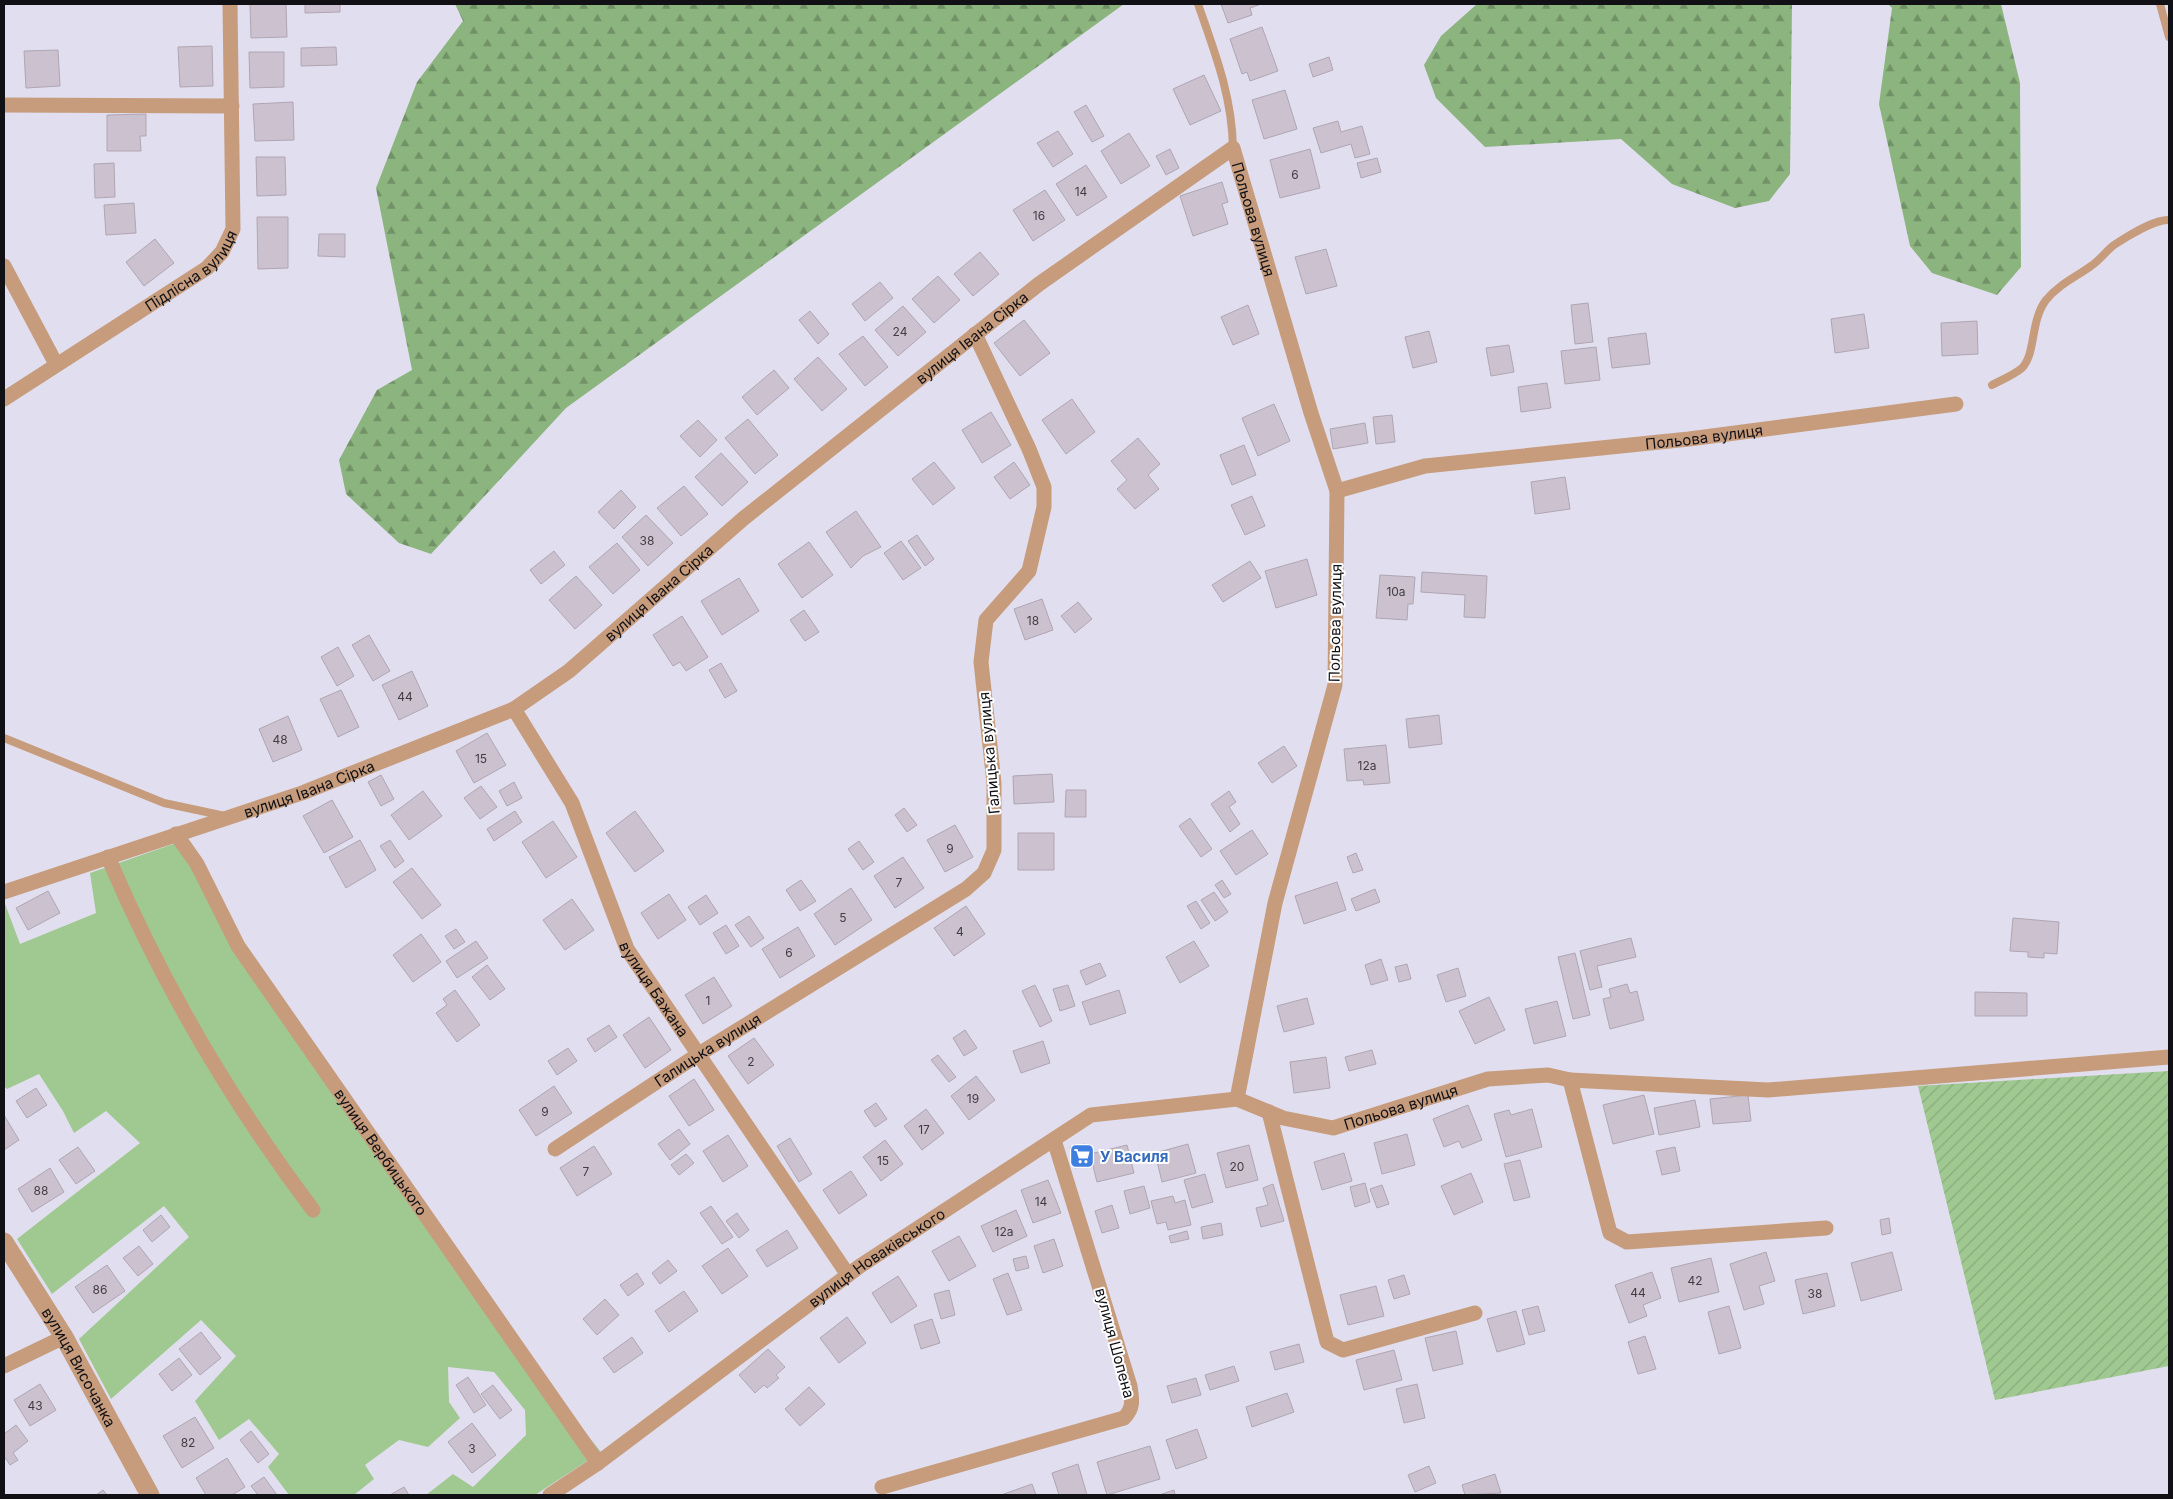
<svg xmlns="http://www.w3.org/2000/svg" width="2173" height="1499" font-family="Inter,sans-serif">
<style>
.grass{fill:#a0c891}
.forest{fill:url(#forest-firs)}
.garden{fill:url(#garden-furrows)}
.building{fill:#ccc2cf;stroke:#afa5b3}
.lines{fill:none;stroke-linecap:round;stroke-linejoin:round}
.service{stroke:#c69c7d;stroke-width:8}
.minor{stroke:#c69c7d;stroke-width:15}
.tertiary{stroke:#c69c7d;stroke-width:19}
.labels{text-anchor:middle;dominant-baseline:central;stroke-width:4;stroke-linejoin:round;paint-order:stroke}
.number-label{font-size:12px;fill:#403c44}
.street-label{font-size:15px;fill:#111015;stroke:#fff}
.shop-label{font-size:15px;font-weight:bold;fill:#366cbe;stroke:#fff;text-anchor:start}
</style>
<defs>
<pattern id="forest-firs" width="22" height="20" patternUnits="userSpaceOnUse" patternTransform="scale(1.25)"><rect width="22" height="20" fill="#8cb47e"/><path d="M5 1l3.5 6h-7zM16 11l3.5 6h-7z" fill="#719166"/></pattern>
<pattern id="garden-furrows" width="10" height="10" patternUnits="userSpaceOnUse" patternTransform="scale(1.25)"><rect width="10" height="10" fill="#a0c891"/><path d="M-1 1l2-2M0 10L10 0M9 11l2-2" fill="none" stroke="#89ab7c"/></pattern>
</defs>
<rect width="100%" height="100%" fill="#e1dfef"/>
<!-- grass -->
<path class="grass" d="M176 843 520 1352 601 1452 535 1495H426L453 1474 473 1487 526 1435 525 1410 494 1372 448 1367 449 1402 460 1418 428 1447 399 1440 365 1465 374 1479 354 1495H289L268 1467 279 1454 249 1419 219 1440 195 1401 236 1356 201 1320 111 1399 79 1339 189 1237 164 1206 52 1294 17 1239 140 1143 106 1111 74 1133 63 1111 39 1074 7 1089 4 1086V901L20 944 96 913 90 873Z"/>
<!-- forest -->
<path class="forest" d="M455 4H1124L566 408 431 554 399 543 346 494 339 460 377 390 412 370 376 188 417 82 463 21Z
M1477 4H1792L1790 174 1769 201 1735 208 1672 184 1621 139 1485 147 1436 98 1424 65 1441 36Z
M1888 4H2001L2020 83 2021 267 1997 295 1932 273 1910 246 1879 104 1892 8Z"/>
<!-- garden -->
<path class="garden" d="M2169 1071V1366L1995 1400 1918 1086Z"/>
<!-- building -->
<path class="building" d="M250 4H286L287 37 251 38Z
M305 4H340V12L305 13Z
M1221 4H1261L1250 8 1252 15 1228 23Z
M1262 27 1278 71 1250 81 1247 72 1242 74 1230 39Z
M212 46 213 86 180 87 178 47Z
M336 47 337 65 301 66V48Z
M58 50 60 86 26 88 24 51Z
M249 52H284V87L250 88Z
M1329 57 1333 70 1313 77 1309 64Z
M1204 75 1221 111 1190 125 1173 89Z
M1285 90 1297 129 1264 139 1252 100Z
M293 102 294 140 255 141 253 104Z
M1086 105 1104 136 1092 142 1074 112Z
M146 114V136H140L141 151H107V115Z
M1338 121 1341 132 1362 126 1370 154 1355 158 1351 144 1321 153 1313 128Z
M1058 131 1073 154 1053 167 1037 143Z
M1129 133 1150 166 1121 184 1101 151Z
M1170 149 1179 168 1166 175 1156 156Z
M1310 149 1320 188 1280 198 1270 160Z
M256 157H285L286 195 257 196Z
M1377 158 1381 172 1361 178 1357 163Z
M114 163 115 197 95 198 94 164Z
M1086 165 1107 197 1077 216 1056 184Z
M1222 182 1228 202 1222 204 1228 224 1193 236 1180 196Z
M1045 190 1065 220 1033 241 1013 210Z
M134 203 136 233 106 235 104 205Z
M257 217H288V268L258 269Z
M319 234H345V257L318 256Z
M155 239 174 263 144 286 126 262Z
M1326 249 1337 286 1306 294 1295 257Z
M980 252 999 274 973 296 954 274Z
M938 276 960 300 934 323 912 299Z
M880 282 893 298 865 321 852 304Z
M1588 303 1593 342 1575 344 1571 305Z
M1248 305 1259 334 1233 345 1221 317Z
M903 306 926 332 898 356 875 330Z
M810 311 829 334 818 344 799 320Z
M1864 314 1869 348 1835 353 1831 319Z
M1024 320 1050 353 1020 376 994 343Z
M1977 321 1978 354 1942 356 1941 323Z
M1429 331 1437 362 1413 368 1405 337Z
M1646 333 1650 364 1612 368 1608 338Z
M863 336 888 367 865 386 839 354Z
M1509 345 1514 372 1491 376 1486 348Z
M1596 347 1600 380 1565 384 1561 351Z
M818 357 847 389 822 411 794 379Z
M774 370 789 388 757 415 742 397Z
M1547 383 1551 408 1521 412 1518 387Z
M1072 399 1095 432 1066 454 1042 420Z
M1274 404 1290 441 1258 456 1242 418Z
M991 412 1011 445 982 463 962 430Z
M1392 415 1395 442 1376 444 1373 417Z
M748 419 778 455 755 474 725 438Z
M698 420 717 440 700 457 680 436Z
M1365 423 1368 443 1333 449 1330 429Z
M1138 438 1160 464 1148 475 1159 489 1135 509 1117 489 1127 480 1111 461Z
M1244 445 1256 475 1232 485 1220 455Z
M721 453 748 482 722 506 695 477Z
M934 462 955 488 933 505 912 479Z
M1014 462 1030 485 1010 499 994 477Z
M1565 477 1570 509 1535 514 1531 482Z
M684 486 708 514 681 536 657 508Z
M621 490 636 507 614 529 598 512Z
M1252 496 1265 526 1245 535 1231 505Z
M856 511 881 547 863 556 851 568 826 532Z
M646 515 673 543 648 566 622 537Z
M917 535 934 559 925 566 908 541Z
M901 541 921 568 903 580 884 553Z
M809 542 833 575 802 598 778 564Z
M617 543 640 570 613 594 589 567Z
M554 551 565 565 541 584 530 570Z
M1307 559 1317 595 1276 608 1265 571Z
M1250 561 1261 578 1223 602 1212 585Z
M1422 572 1487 576 1485 618 1464 617 1465 595 1421 592Z
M1380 575 1415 577 1413 604H1408L1407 620 1376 618Z
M576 576 602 605 575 629 549 600Z
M739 578 759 611 722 635 701 601Z
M1042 599 1053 630 1025 640 1014 609Z
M1078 602 1092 619 1075 633 1061 616Z
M804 610 819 632 805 641 790 620Z
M682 616 708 657 686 671 680 662 673 666 653 635Z
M369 635 390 671 373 681 352 645Z
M338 647 354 676 337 686 321 657Z
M721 663 737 691 725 698 709 670Z
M412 671 428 706 399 720 382 685Z
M341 690 359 727 338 737 320 699Z
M1439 715 1442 744 1409 748 1406 719Z
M288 716 302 750 273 762 259 729Z
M487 733 506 765 474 783 456 751Z
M1386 745 1390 783 1364 785 1363 780 1347 781 1344 749Z
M1284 746 1297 766 1272 783 1258 763Z
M1052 774 1054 802 1014 804 1013 776Z
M381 775 394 799 381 806 368 782Z
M514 782 522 798 507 806 499 791Z
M481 786 497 807 480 819 464 798Z
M1066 790H1086V817H1065Z
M423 791 442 816 409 840 391 815Z
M1229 791 1236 802 1229 807 1240 824 1230 832 1211 804Z
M332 800 353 837 324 853 303 816Z
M904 808 917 825 907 832 895 815Z
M515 811 522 822 494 841 487 829Z
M635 811 664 851 635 872 606 833Z
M1190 818 1212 849 1201 857 1179 826Z
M553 821 577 857 546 878 522 842Z
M955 825 973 857 945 872 927 840Z
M1252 830 1268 854 1236 875 1220 851Z
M1018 833H1054V870H1018Z
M360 840 376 870 346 888 329 857Z
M390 840 404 861 395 868 380 846Z
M859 841 874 862 863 870 848 849Z
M1356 853 1363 870 1353 873 1347 857Z
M903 857 924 888 895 908 874 876Z
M412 868 441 905 422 919 393 882Z
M801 880 816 901 800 911 786 890Z
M1222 880 1231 894 1224 898 1215 885Z
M1337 882 1346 910 1304 924 1295 896Z
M851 888 872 920 835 945 814 914Z
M1375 889 1380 902 1356 911 1351 899Z
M48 891 60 913 28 930 16 908Z
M1214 892 1228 912 1215 921 1201 900Z
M669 894 686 920 658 939 641 913Z
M706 895 718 913 700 925 688 907Z
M572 899 594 930 565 950 543 920Z
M1196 901 1210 923 1201 929 1187 906Z
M966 906 985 934 954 956 934 928Z
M749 916 764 938 751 947 735 925Z
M2013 918 2059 922 2057 954 2044 953V958L2028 957V952L2010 951Z
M726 925 739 946 726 954 713 933Z
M798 927 815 956 780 978 762 949Z
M456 929 465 942 454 949 445 936Z
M421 934 441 962 413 982 393 955Z
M1631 938 1636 957 1597 966 1602 987 1590 990 1580 951Z
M476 941 488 958 457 978 446 961Z
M1194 941 1209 966 1180 983 1166 957Z
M1575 953 1590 1015 1573 1019 1558 957Z
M1381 959 1388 980 1371 985 1365 965Z
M1100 963 1106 976 1086 985 1080 971Z
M1407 964 1411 979 1399 982 1395 967Z
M487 965 505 989 490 1000 472 977Z
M1458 968 1466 996 1446 1002 1437 975Z
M714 977 732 1006 703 1024 685 995Z
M1627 984 1630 993 1637 991 1644 1020 1610 1029 1603 999 1611 997 1609 989Z
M1035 985 1052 1021 1040 1027 1022 991Z
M1068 985 1075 1006 1060 1011 1053 989Z
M455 990 480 1025 457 1042 436 1013 447 1005 443 999Z
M1119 990 1126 1013 1090 1025 1082 1002Z
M1975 992 2027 993V1016H1975Z
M1489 997 1505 1030 1475 1044 1459 1011Z
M1307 998 1314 1024 1284 1032 1277 1006Z
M1557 1001 1566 1036 1534 1044 1525 1009Z
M649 1017 671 1050 645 1068 623 1035Z
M609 1025 617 1037 595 1052 587 1039Z
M965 1030 977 1048 964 1056 953 1038Z
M754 1038 774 1065 748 1084 728 1056Z
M1043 1041 1050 1063 1021 1073 1013 1051Z
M568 1048 577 1061 557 1075 548 1061Z
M1372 1050 1376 1064 1349 1071 1345 1057Z
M938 1055 956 1077 949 1082 931 1060Z
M1326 1057 1330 1088 1294 1093 1290 1062Z
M976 1076 995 1100 969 1120 951 1096Z
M694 1079 714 1110 689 1126 669 1096Z
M554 1086 572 1113 536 1136 519 1110Z
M36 1088 47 1105 27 1118 16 1101Z
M1644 1095 1654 1134 1613 1144 1603 1105Z
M1748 1095 1751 1121 1713 1124 1710 1099Z
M1695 1100 1700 1127 1659 1135 1654 1108Z
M876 1103 887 1119 875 1127 864 1111Z
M1468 1105 1482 1140 1462 1148 1459 1141 1444 1147 1433 1119Z
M926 1109 944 1133 922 1150 904 1126Z
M1532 1109 1542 1147 1506 1157 1494 1114 1509 1110 1511 1115Z
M4 1115 19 1140 4 1150Z
M679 1129 690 1144 670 1160 658 1144Z
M1407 1134 1415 1165 1382 1174 1374 1143Z
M728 1135 748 1166 723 1182 703 1151Z
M790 1138 812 1174 799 1182 777 1146Z
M885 1140 903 1164 881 1181 863 1157Z
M1085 1144 1089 1165 1075 1168 1070 1147Z
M1188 1144 1196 1173 1162 1182 1155 1153Z
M1127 1145 1134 1173 1097 1182 1090 1154Z
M1249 1145 1258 1180 1226 1188 1217 1153Z
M594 1146 612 1174 577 1196 560 1168Z
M78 1147 95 1171 76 1184 59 1160Z
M1675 1147 1680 1171 1662 1175 1656 1151Z
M1344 1153 1352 1181 1322 1190 1314 1162Z
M686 1154 694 1163 679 1175 671 1165Z
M1520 1160 1530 1197 1514 1201 1504 1164Z
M50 1168 64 1192 32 1212 18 1189Z
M851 1171 867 1195 839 1214 823 1190Z
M1471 1173 1483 1202 1454 1215 1441 1186Z
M1205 1174 1213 1202 1192 1208 1184 1180Z
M1048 1180 1061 1213 1033 1223 1021 1190Z
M1365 1183 1370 1202 1355 1207 1350 1187Z
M1273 1184 1284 1221 1261 1227 1256 1208 1268 1205 1263 1188Z
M1382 1185 1389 1204 1377 1208 1370 1189Z
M1144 1186 1150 1208 1130 1214 1124 1191Z
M1173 1196 1175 1203 1185 1200 1191 1225 1168 1230 1166 1222 1157 1224 1151 1201Z
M1112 1205 1119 1228 1102 1233 1095 1211Z
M711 1206 733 1237 722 1244 700 1213Z
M1016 1210 1027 1236 993 1252 981 1226Z
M737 1213 749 1230 739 1238 726 1221Z
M161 1215 170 1227 152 1242 143 1230Z
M1889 1218 1891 1233 1882 1235 1880 1220Z
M1221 1223 1223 1235 1203 1239 1201 1227Z
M787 1230 798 1248 767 1267 756 1250Z
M1187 1231 1189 1239 1171 1243 1169 1236Z
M959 1236 976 1266 949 1281 932 1251Z
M1054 1239 1063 1266 1043 1273 1034 1246Z
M139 1246 153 1264 138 1276 123 1258Z
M728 1248 748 1276 722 1294 702 1266Z
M1766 1252 1775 1281 1759 1286 1764 1304 1744 1310 1730 1264Z
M1892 1252 1902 1290 1861 1301 1851 1263Z
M1026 1256 1029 1268 1016 1271 1013 1259Z
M1711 1258 1719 1292 1679 1302 1671 1268Z
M668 1260 677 1271 660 1284 652 1273Z
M107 1265 125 1291 93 1313 75 1287Z
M1652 1272 1661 1298 1643 1305 1647 1316 1629 1323 1615 1285Z
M637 1273 644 1284 628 1296 620 1285Z
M1008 1273 1022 1310 1007 1315 993 1279Z
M1827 1273 1835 1306 1803 1314 1795 1280Z
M1404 1275 1410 1294 1394 1299 1388 1280Z
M898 1276 917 1306 891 1323 872 1293Z
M1376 1286 1384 1316 1348 1325 1340 1295Z
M949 1290 955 1315 941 1319 934 1294Z
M684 1291 698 1311 669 1332 655 1311Z
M605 1299 619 1315 597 1335 583 1319Z
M1538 1306 1545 1331 1529 1335 1522 1310Z
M1729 1306 1741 1348 1719 1354 1708 1312Z
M1516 1311 1525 1344 1497 1352 1487 1319Z
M847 1317 866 1343 839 1363 820 1338Z
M932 1319 940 1343 921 1349 914 1325Z
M1456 1331 1463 1364 1433 1371 1425 1338Z
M201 1332 221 1358 200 1375 179 1349Z
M1645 1336 1656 1369 1638 1374 1628 1342Z
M632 1337 643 1353 614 1373 603 1358Z
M1299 1344 1304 1362 1275 1370 1270 1352Z
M768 1349 785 1367 776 1375 779 1378 767 1388 764 1385 755 1393 739 1375Z
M1394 1350 1402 1380 1364 1390 1356 1360Z
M179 1358 192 1375 172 1391 159 1374Z
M1234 1366 1239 1381 1210 1390 1205 1375Z
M468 1377 486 1405 474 1413 456 1385Z
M1196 1378 1201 1395 1172 1403 1167 1386Z
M40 1384 56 1410 30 1426 14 1400Z
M1417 1384 1425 1418 1404 1423 1396 1389Z
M493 1385 512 1410 500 1419 481 1394Z
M809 1387 825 1404 800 1426 785 1409Z
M1287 1393 1294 1412 1252 1427 1246 1407Z
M195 1417 214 1448 182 1468 163 1436Z
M472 1423 496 1455 472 1473 448 1442Z
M16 1425 28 1441 13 1453 18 1460 10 1465 4 1456V1434Z
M1197 1429 1207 1458 1176 1469 1166 1440Z
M251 1431 269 1454 258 1463 240 1440Z
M1150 1446 1160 1479 1107 1495 1097 1462Z
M227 1458 245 1487 232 1495H206L196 1478Z
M1078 1464 1087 1495H1059L1052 1473Z
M1429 1466 1436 1483 1415 1492 1408 1475Z
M1495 1474 1501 1493 1465 1495 1462 1485Z
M264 1477 277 1495H258L251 1486Z
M1032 1484 1036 1495H1001Z
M404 1487 409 1495H390Z
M103 1490 107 1495H96Z
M1174 1490 1175 1495H1159Z"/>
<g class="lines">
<!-- service -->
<path class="service" d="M1198 4C1215 53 1232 96 1233 148
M2160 4 2169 37
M1992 385C2001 380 2014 375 2022 368 2036 354 2030 321 2046 300 2058 285 2076 277 2091 266 2100 260 2106 251 2114 245 2126 237 2155 219 2169 220
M4 738 164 803 225 816"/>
<!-- minor -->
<g class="minor">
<path d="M4 105 232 106"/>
<path d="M4 266 56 364"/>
<path id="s1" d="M4 399 207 268 222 252 233 229 230 4"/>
<path id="s2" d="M1337 491 1425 466 1689 439 1956 404"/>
<path id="s3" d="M514 709 572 803 627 949 848 1275"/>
<path id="s4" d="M176 834 197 864 238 946 598 1463"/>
<path d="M108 857C162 984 230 1100 313 1210"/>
<path id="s5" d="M4 892 302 793 514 709 569 671 744 518 1039 284 1233 148 1311 413 1337 491 1335 685 1275 903 1237 1099"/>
<path d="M1570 1080 1768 1090 2169 1057"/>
<path d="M1269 1112 1327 1342 1343 1350 1475 1313"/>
<path id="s6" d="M555 1149 699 1054 966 889 984 873 994 850V783L981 662 986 620 1029 571 1044 507V487L1029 449 975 334"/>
<path d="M4 1366 64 1337"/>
<path d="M882 1487 1124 1418C1134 1408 1132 1399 1130 1386L1054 1140"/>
<path id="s7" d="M550 1495 598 1463 860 1266 1091 1115 1237 1099 1283 1118 1333 1128 1488 1079 1548 1075 1570 1080 1610 1233 1627 1242 1826 1228"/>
</g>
<!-- tertiary -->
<path class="tertiary" id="s8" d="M4 1242 64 1337 150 1495"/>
</g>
<!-- icons -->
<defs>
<symbol id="supermarket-square" viewBox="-11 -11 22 22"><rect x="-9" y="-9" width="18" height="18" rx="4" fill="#3f7fe0" stroke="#fff"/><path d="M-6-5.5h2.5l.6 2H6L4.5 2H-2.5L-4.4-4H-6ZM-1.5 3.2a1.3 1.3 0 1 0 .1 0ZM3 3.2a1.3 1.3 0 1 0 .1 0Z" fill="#fff"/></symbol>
</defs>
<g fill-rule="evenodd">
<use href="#supermarket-square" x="1068" y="1142" width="28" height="28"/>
</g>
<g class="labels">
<!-- number labels -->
<g class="number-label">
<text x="1295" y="174">6</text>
<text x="1081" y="191">14</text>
<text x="1039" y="215">16</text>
<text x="900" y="331">24</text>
<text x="647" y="540">38</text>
<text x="1396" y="591">10а</text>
<text x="1033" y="620">18</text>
<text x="405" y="696">44</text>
<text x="280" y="739">48</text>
<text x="481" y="758">15</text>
<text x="1367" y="765">12а</text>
<text x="950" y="848">9</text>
<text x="899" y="882">7</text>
<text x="843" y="917">5</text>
<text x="960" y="931">4</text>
<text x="789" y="952">6</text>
<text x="708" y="1000">1</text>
<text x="751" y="1061">2</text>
<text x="973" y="1098">19</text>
<text x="545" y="1111">9</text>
<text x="924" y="1129">17</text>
<text x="883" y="1160">15</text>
<text x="1237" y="1166">20</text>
<text x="586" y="1171">7</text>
<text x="41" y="1190">88</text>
<text x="1041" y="1201">14</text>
<text x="1004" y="1231">12а</text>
<text x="1695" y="1280">42</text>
<text x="100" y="1289">86</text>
<text x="1638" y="1292">44</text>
<text x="1815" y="1293">38</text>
<text x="35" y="1405">43</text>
<text x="188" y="1442">82</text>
<text x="472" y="1448">3</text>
</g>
<!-- street labels -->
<g class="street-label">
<text stroke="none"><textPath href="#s5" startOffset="1529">Польова вулиця</textPath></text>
<text stroke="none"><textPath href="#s1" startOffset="228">Підлісна вулиця</textPath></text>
<text stroke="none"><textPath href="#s5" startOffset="1132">вулиця Івана Сірка</textPath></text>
<text stroke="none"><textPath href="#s2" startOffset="372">Польова вулиця</textPath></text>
<text stroke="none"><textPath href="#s5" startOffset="728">вулиця Івана Сірка</textPath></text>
<text transform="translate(1335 623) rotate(-89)">Польова вулиця</text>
<text transform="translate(989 753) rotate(-95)">Галицька вулиця</text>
<text stroke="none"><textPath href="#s5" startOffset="322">вулиця Івана Сірка</textPath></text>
<text stroke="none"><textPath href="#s3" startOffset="315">вулиця Бажана</textPath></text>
<text stroke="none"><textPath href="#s6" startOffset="182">Галицька вулиця</textPath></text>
<text stroke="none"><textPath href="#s7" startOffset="980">Польова вулиця</textPath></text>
<text stroke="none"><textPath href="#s4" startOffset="379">вулиця Вербицького</textPath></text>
<text stroke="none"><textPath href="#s7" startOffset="404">вулиця Новаківського</textPath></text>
<text transform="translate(1115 1343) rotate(75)">вулиця Шопена</text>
<text stroke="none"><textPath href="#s8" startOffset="146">вулиця Височанка</textPath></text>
</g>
<!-- shop labels -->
<g class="shop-label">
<text x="1100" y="1156">У Василя</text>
</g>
</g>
<!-- border -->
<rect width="2173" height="1499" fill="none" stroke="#111015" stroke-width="10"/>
</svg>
